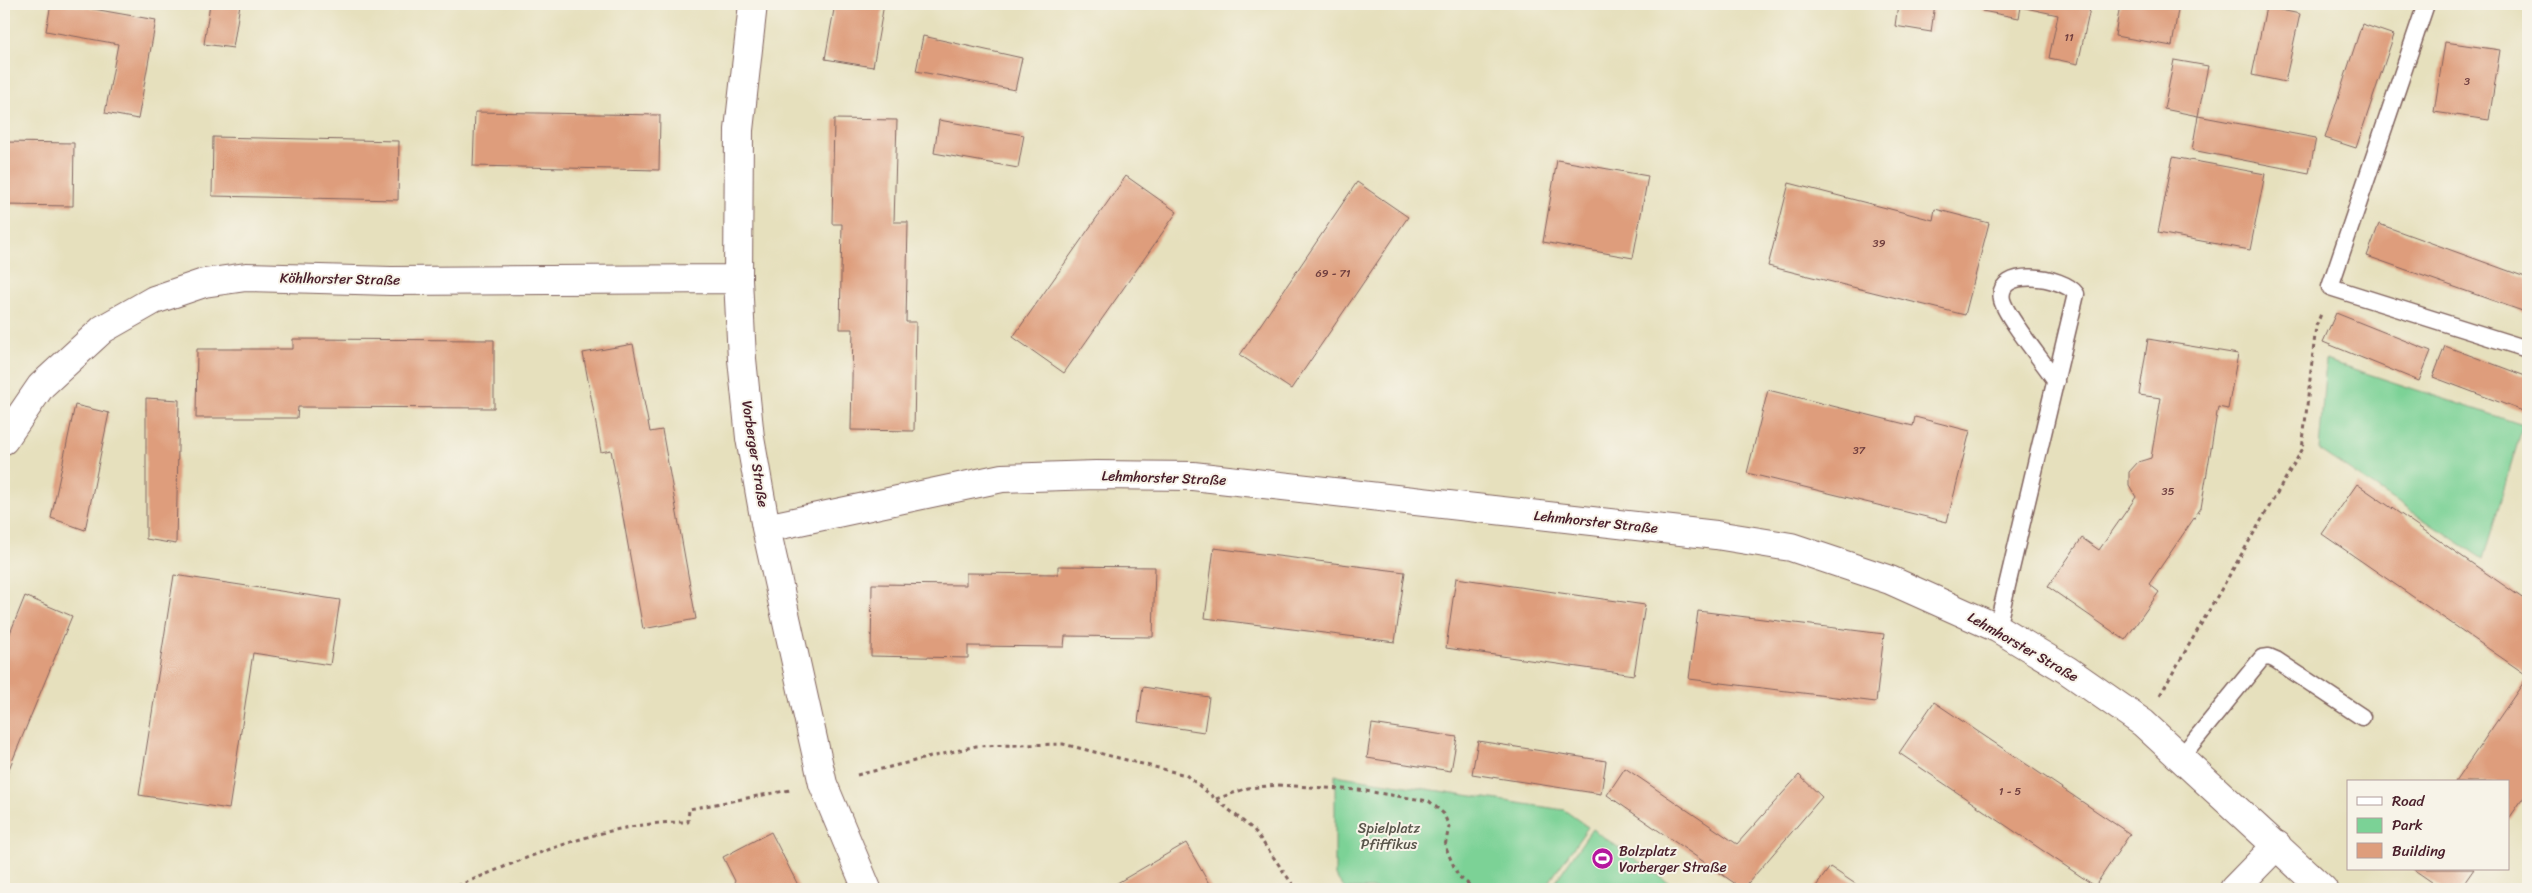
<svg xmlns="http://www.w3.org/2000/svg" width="2532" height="893" font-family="Sriracha,sans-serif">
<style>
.green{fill:#7bd296;stroke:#627860}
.building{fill:#de9d7c}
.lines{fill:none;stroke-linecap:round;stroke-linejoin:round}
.lane-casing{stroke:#81635e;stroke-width:19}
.street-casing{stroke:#81635e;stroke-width:30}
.path{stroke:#81635e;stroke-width:3;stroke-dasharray:4 4;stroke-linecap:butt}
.lane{stroke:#fff;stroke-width:16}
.street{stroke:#fff;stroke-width:28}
.labels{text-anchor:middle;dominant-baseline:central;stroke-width:4;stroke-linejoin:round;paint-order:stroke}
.number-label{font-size:11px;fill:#6f3e3f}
.street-label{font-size:14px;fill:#4a1f2b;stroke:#f7f3e8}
.park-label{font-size:14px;fill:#59554b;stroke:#f7f3e8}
.poi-label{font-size:14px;fill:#4a1f2b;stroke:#f7f3e8;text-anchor:start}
</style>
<rect width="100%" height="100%" fill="#f7f3e8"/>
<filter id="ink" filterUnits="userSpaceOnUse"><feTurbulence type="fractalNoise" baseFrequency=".02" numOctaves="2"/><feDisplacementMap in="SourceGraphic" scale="10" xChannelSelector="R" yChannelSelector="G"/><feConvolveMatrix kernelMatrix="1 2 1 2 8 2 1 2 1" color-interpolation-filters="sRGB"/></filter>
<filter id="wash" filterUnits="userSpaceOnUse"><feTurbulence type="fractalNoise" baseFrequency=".0096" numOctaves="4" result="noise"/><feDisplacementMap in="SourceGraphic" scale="20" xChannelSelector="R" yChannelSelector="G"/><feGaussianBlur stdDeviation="1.12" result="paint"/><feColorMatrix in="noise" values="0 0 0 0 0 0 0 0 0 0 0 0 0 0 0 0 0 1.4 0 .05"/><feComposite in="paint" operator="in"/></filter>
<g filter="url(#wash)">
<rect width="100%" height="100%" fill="#e6e0bd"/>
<!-- green -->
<path class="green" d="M2326 360 2523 425 2483 559 2319 450Z
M1335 775 1564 810 1588 827 1544 889H1345L1335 876Z
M1592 829 1678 889H1550Z"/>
<g id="blocks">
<!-- building -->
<path class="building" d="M51 4H65L156 20 138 119 105 113 118 44 46 31Z
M210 4H240L233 48 204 44Z
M835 4H884L873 67 825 59Z
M1898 4H1935L1931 32 1895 26Z
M1984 4H2091L2078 64 2049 58 2058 15 2021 7 2019 18 1982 11Z
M2120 4H2179L2172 46 2115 36Z
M2266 7 2300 14 2285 82 2252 75Z
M2362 24 2394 35 2356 148 2325 138Z
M923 36 1022 58 1015 90 916 71Z
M2445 42 2500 50 2489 120 2434 112Z
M2174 60 2208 66 2198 116 2164 109Z
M2527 80H2528V97L2524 96Z
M475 112 660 115 659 170 473 166Z
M2198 116 2316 138 2309 173 2192 150Z
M834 119 897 120 894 222H908L906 322H916L914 431 851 430 853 329H840L842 224H832Z
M939 120 1024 135 1018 168 934 153Z
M213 137 399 141 398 200 212 196Z
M4 142 74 143 73 206 4 205Z
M2173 157 2265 174 2250 250 2158 233Z
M1557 160 1648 176 1633 258 1543 242Z
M1126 176 1177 212 1064 373 1013 337Z
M1357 182 1408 217 1291 389 1240 355Z
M1789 183 1933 220 1935 209 1989 223 1965 315 1768 266Z
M2379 224 2528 278V313L2367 256Z
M2336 313 2431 351 2419 381 2323 342Z
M293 339 494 340V408L298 407 297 418H196L197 349H293Z
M2148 339 2238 354 2228 409 2218 407 2201 508 2149 584 2159 592 2125 640 2048 587 2082 538 2099 550 2136 497 2129 485V472L2138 462 2151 458 2161 398 2139 395Z
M633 344 650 432 662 430 696 619 643 629 611 450 601 452 583 353Z
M2445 346 2528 377V413L2433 377Z
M1768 390 1913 426 1915 417 1970 431 1947 522 1747 473Z
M146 398 179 400 176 544 146 539Z
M75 405 109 413 85 530 51 518Z
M2357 484 2528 602V791L2508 820V782H2455L2528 676 2322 534Z
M1214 548 1405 572 1395 642 1205 618Z
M1058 566 1155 567 1153 637 1065 636 1064 647 968 646V658L871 656 872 584 966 585V573L1058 574Z
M174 575 340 600 330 665 253 653 229 809 139 795Z
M1456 578 1645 605 1634 675 1446 648Z
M25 596 72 616 4 781V648Z
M1698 611 1884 634 1876 702 1689 679Z
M1143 687 1209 697 1204 732 1138 722Z
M1934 702 2130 834 2095 886 1899 753Z
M1372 724 1457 737 1451 771 1367 758Z
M1478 741 1606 761 1601 794 1472 774Z
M1625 768 1737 844 1799 775 1822 797 1743 889 1607 795Z
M771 832 800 889H739L723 857Z
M1186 843 1212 889H1115L1112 886Z
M1830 867 1863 889H1814Z
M2413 869H2474L2460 889H2442Z"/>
</g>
</g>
<g filter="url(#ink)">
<use href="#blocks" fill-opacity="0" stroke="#81635e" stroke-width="1"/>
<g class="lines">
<defs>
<path id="lane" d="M2426 4 2330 287 2524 348
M1997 628 2076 294C2064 276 1995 266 2002 300 2006 317 2045 364 2056 381
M2181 757 2262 658 2269 657 2276 660 2362 717"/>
<path id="street" d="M753 4 739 130 738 279 742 359 750 438 766 528 823 784 867 889
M4 440 41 386 103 329 154 300 204 283 246 277 391 281 738 279
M766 528 1002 478 1096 475 1193 476 1716 535 1791 547 1890 580 1997 628 2067 670 2143 723 2323 889
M2234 889 2277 845"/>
</defs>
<!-- lane casing -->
<use href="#lane" class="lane-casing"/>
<!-- street casing -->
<use href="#street" class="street-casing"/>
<!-- path -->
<path class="path" d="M2160 695 2302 450 2316 326 2321 314
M857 775 976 746 1063 744 1186 775 1254 830 1296 889
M1216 799 1248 788 1278 785 1359 790 1429 801 1444 814 1449 827 1445 846 1458 876 1475 889
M450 889C527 858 604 821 688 822L689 809 790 790"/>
<!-- lane -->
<use href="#lane" class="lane"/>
<!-- street -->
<use href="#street" class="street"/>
</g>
</g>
<!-- icons -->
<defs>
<symbol id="stadium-disc" viewBox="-11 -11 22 22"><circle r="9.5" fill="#b5179e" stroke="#f7f3e8"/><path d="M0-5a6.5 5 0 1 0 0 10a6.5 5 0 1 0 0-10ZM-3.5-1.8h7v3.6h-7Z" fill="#fff"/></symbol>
</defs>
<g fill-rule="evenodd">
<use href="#stadium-disc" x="1590" y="846" width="25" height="25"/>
</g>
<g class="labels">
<!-- number labels -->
<g class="number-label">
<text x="2069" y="37">11</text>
<text x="2467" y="81">3</text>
<text x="1879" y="243">39</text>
<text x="1333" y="273">69 - 71</text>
<text x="1859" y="450">37</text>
<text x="2168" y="491">35</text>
<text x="2010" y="791">1 - 5</text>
</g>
<!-- street labels -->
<g class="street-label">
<text transform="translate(340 279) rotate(1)">Köhlhorster Straße</text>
<text transform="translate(755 454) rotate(81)">Vorberger Straße</text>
<text transform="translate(1164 478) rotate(2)">Lehmhorster Straße</text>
<text transform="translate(1596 522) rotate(6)">Lehmhorster Straße</text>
<text transform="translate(2023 647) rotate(30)">Lehmhorster Straße</text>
</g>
<!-- park labels -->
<g class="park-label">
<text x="1389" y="828">Spielplatz<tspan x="1389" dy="16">Pfiffikus</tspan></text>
</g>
<!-- poi labels -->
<g class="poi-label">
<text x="1619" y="851">Bolzplatz<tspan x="1619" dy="16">Vorberger Straße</tspan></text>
</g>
</g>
<!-- margin -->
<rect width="2532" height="893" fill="none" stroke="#f7f3e8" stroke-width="20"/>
<!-- legend -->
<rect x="2347" y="780" width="162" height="90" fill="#f7f3e8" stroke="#b29e9c"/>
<rect x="2357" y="797" width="25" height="8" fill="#ffffff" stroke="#b29e9c"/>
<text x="2392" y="806" font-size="15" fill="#4a1f2b">Road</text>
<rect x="2357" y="818" width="25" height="15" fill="#7bd296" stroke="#b29e9c"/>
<text x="2392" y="830" font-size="15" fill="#4a1f2b">Park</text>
<rect x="2357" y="843" width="25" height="15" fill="#de9d7c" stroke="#b29e9c"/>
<text x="2392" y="856" font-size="15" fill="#4a1f2b">Building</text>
</svg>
